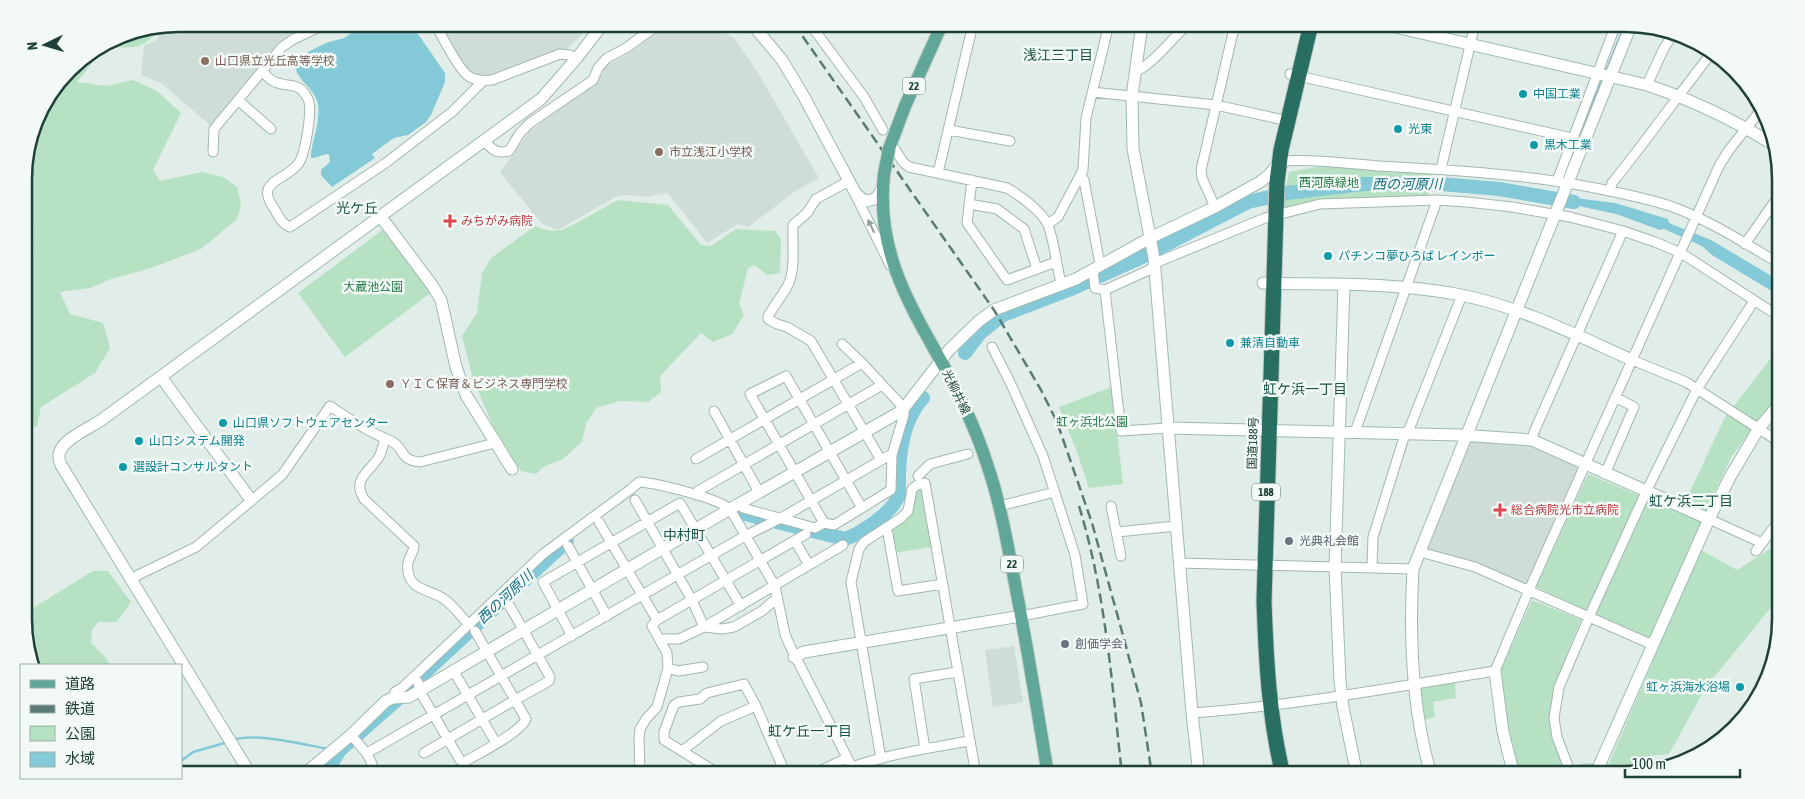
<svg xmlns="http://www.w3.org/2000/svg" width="1805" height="799" font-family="'Asap Condensed','Noto Sans JP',sans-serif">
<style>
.built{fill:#cfddd7}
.green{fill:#b7e1c3}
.water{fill:#83c9d8}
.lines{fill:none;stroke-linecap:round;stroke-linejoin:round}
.stream{stroke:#83c9d8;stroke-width:2.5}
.river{stroke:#83c9d8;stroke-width:14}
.street-casing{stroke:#a3b6b0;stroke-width:11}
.secondary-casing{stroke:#9ebab1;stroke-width:13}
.primary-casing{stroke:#c0cac7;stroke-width:14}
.highway-casing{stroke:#c0cac7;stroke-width:17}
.street{stroke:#fff;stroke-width:9}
.secondary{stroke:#fff;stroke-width:11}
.primary{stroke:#60a797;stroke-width:12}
.highway{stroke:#286f62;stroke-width:15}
.rail{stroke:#597b73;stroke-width:2.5;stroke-dasharray:10 5;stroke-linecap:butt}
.primary-bridge-casing{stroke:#c0cac7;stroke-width:14;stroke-linecap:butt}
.primary-bridge{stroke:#60a797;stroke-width:12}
.oneway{fill:#8fa09c}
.education-dot{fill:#8d6e63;stroke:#f2f9f6;stroke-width:2}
.culture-dot{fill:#0f9aa8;stroke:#f2f9f6;stroke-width:2}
.health-dot{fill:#e0444e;stroke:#f2f9f6;stroke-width:2}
.worship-dot{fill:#6b7280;stroke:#f2f9f6;stroke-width:2}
.labels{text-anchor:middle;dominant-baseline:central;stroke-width:5;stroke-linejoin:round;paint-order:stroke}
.shield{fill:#f2f9f6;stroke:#5e7871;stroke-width:1}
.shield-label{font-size:11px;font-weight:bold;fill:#1f4038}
.education-label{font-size:12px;fill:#785e54;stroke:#f2f9f6;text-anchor:start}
.culture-label{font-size:12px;fill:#0d838f;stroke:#f2f9f6;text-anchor:start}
.park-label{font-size:12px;fill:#257b48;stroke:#f2f9f6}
.health-label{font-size:12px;fill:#be3a42;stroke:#f2f9f6;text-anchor:start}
.street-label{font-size:12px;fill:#1f4038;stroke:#f2f9f6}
.worship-label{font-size:12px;fill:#5b616d;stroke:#f2f9f6;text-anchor:start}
.neighbourhood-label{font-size:14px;fill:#195447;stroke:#f2f9f6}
.water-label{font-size:14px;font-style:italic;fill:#136d82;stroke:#f2f9f6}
.rim{fill:none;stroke:#1f4038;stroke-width:2.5}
</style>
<rect width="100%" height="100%" fill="#e1ede8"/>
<!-- built -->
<path class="built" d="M179 24H320L294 36 215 124 210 125 161 83 141 75 144 46 156 40 166 26Z
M438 24H593L566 50 488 79 471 75Z
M669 24H714L734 38 757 71 819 178 797 190 748 227 738 224 707 243 668 193 647 197 626 195 615 197 558 230 541 223 500 172 529 132 599 78 607 65 625 56Z
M1473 440 1531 444 1575 465 1578 470 1527 586 1425 550 1467 445Z
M1014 646 1023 702 993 707 985 650Z"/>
<!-- green -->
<path class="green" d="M161 27C142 52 133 47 105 47L77 82 107 86 133 80 157 91 181 113 153 170 160 181 202 172 223 177 237 187 241 205 237 219 201 249 151 268 111 279 90 288 60 292 70 314 103 323 110 348 95 373 41 407 37 427 25 426 24 169 40 110 77 63 120 35Z
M1327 165 1430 171 1434 179V188L1426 196 1320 201 1282 209 1289 172Z
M618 200 668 205 701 245 711 246 736 229 775 231 781 239 780 273 767 275 755 265 748 268 739 304 744 315 732 334 713 342 701 333 660 376 661 392 648 402 619 401 596 408 586 424 582 442 563 459 543 467 536 474 521 471 492 424 473 379 462 336 477 313 482 273 491 258 535 226 550 231 563 230Z
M385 228 432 292 345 357 298 293Z
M1771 358 1781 359V391L1732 456 1706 510 1692 545 1737 570 1773 547 1781 535V595L1706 687 1669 754 1636 757 1624 775H1604L1660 645 1536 587 1588 474 1680 513 1724 419Z
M1112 387 1123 484 1089 488 1077 452 1059 407Z
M919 488 923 490 932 547 894 553 890 529 904 518 915 489Z
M93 571H108L131 602 117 622H98L92 630 91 643 105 657 111 665H36L25 640V611L33 608Z
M1532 600 1581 620C1572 642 1551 689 1551 711 1551 731 1557 749 1563 768L1542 775H1520L1507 729 1501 670Z
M1455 682 1456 698 1433 702 1435 717 1425 720 1418 689Z"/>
<!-- water -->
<path class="water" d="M365 24H411L445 73V82L431 115 426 122 408 135 394 138 372 154 375 158 332 187 321 175V170L330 162 329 154C322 154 318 158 311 158V153C313 139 322 114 317 101 313 87 295 79 295 64L306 53 326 43 344 38Z
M1567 197 1615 203 1668 219 1669 223 1711 240 1780 281V296L1712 255 1702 246 1664 229 1660 230 1616 214 1565 203Z"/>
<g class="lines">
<!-- stream -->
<path class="stream" d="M1607 69 1625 24
M1568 165 1600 83
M1554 198 1555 194
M233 740C253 732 305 745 329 749
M181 761 193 752 228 742"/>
<!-- river -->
<path class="river" d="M965 353 980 333 1003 315 1071 289 1142 257 1248 202 1287 193 1363 184H1442L1499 189 1574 202
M741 513 845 539C862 533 893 512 899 495 898 463 900 423 923 398
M319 775 333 761 340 750 407 691 421 676 567 541"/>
<defs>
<path id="street" d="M435 24C442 36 456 65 466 74 473 81 483 81 492 80L560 54 570 55 576 59
M810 24 864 97 883 130
M262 71C265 74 269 79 273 81 287 89 298 79 308 99 313 110 305 153 299 163 285 182 253 180 275 210 279 217 282 224 290 227L387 162 452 112 483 81
M1135 71C1150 68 1175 35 1188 24
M1290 74 1572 138
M1647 85 1664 48 1674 33
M1092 92 1216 105 1288 121
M238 100 271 129
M949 130 1010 141
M484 141C493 150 496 154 509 151L520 133 530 123 593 80 598 68 607 58 626 48 659 24
M894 148 903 162 909 167 1007 188C1019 195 1043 212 1048 225 1054 241 1056 261 1060 279L1064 284
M213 152 214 129 282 47 294 39 326 24
M1280 161C1313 159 1345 163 1378 166 1452 170 1527 174 1600 189 1625 194 1650 199 1673 207 1711 221 1746 244 1780 264
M1441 169 1475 24
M938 173 973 24
M1081 175 1084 180 1099 259 1101 265
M972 180 967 223 1007 280 1056 262
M849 181 816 199 807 213 793 225C792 244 796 268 788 285 782 296 774 306 768 316V319L777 324 787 327 811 341 881 460
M1557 181 1616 24
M1610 191 1612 183C1646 141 1677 97 1710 55
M856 196 890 265
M969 204 997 209 1024 229 1037 269
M1215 207 1202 178 1201 170 1235 24
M1048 224 1058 217 1083 170 1086 118 1109 24
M1745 244 1780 194
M1093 270 1095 288 1105 290 1149 270 1160 261 1265 218 1320 204 1436 200 1467 202 1512 207 1570 217 1623 231 1655 242 1681 253 1780 317
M1105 290 1121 431 1168 428
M992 347 1010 382 1043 456 1075 555 1083 604 1021 616
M1632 360 1686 382 1781 443
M714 411 759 492
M1355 432 1435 206 1436 200
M385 440C383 445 382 450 380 455 371 472 351 478 364 499L414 546C413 557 406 557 408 572 411 591 432 590 444 599 453 605 461 616 469 625
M1532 440 1534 432 1623 231
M696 459 862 363
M1605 474 1634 407 1615 397
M918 476 930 464 968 454
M696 495 698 491 882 385
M635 500 692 600 704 627 843 545
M740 503 743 508 815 528 824 523 750 394 786 376 862 508
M1000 506 1055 492
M1111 506 1121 556
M1709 519 1762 543
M599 522 657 620
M824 523 834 525 891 490 892 455 904 415V408L862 363 842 344
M885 529 888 534 898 591 943 584
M1117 532 1176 526
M795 541 809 565
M568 546 607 616
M1756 551 1781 518
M1420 552 1475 567 1653 645
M1179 563 1413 569
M1372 567 1373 537 1405 434 1410 427 1462 295
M131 580 138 575 196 547 282 475 330 406C350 420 369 432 391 441 405 447 398 460 420 462L495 443
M475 631 515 700 549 681 550 677 508 603
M572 636 543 582 680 503 741 606
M659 639H679L704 627 722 629 734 627 762 611 777 598
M668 668 678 671 703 667
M453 670 496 743
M413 678 418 682 419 690 460 760 464 762 465 775
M393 698 395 692 403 687 543 554 631 489 639 482C657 483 717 498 730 509L775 586 785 634 790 646 856 775
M1192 713C1294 706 1395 687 1495 671L1529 590 1719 166 1729 150 1760 111
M351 735C362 748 373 757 374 775
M925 749 914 679 957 672
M682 751 721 721 756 706
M367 753 745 536 781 518 890 455H892
M424 753 515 700 526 719C520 733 478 754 464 762
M881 759 851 582 859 549 864 542 901 518 908 511 912 489 917 485 925 483 976 775
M852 767C889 754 931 748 969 741
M1571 774 1557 737 1554 718 1559 687 1589 617 1646 492 1697 389 1754 301
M640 775 639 738 640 729 646 719 657 707 668 668 667 653 652 626 657 620 806 534
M714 775 711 769 664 740V732L674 705 679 702 700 699 707 693 744 684 756 706 786 775
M811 775 847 758"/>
<path id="secondary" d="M752 24 782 60 803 95 856 194 865 201C875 200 878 198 882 189
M1142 24 1132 96 1133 149 1154 258 1192 713 1199 775
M1382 24 1647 85C1693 100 1734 120 1774 145
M381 217 432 285 441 300 456 367 466 395 512 469
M1263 283C1329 285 1396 282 1461 295 1521 307 1576 335 1632 360
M1344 285 1335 567 1340 681 1343 707 1357 775
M161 377 251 500
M1168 428 1460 435 1532 440 1709 519
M794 657 804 652 1021 616
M1495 671 1503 732 1514 775
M251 775 61 465C60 463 59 460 59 457 57 442 89 428 100 421L541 99 576 59 603 24
M303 775 351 735 386 701 393 698 409 697 730 509 898 413 904 408 949 350 979 321 994 310 1076 279 1150 238 1215 207 1260 182 1270 174 1279 162
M1431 775C1412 709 1409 638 1413 569L1631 25
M1568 775 1586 770 1597 771
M1595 775 1709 519 1730 477 1759 428 1781 402"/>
<path id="primary" d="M889 149 905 106 942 24
M884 174C876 248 906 299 941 361 959 394 976 429 987 464 1001 505 1008 547 1016 589 1028 651 1038 713 1048 775"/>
<path id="highway" d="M1283 775C1269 718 1266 659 1264 601L1277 182 1281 150 1311 24"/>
</defs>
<!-- street casing -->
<use href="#street" class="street-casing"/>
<!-- secondary casing -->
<use href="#secondary" class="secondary-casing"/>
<!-- primary casing -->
<use href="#primary" class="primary-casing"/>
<!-- highway casing -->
<use href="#highway" class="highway-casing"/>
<!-- street -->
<use href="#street" class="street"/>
<!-- secondary -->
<use href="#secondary" class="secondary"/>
<!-- primary -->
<use href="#primary" class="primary"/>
<!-- highway -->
<use href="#highway" class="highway"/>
<!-- rail -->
<path class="rail" d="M794 24 994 310 1041 390 1057 422 1092 523 1124 639 1141 703 1152 775
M1079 506C1106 594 1112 685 1122 775"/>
<defs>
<path id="primary-bridge" d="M884 174 889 149"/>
</defs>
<!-- primary-bridge casing -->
<use href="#primary-bridge" class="primary-bridge-casing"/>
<!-- primary-bridge -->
<use href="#primary-bridge" class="primary-bridge"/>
</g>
<!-- one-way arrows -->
<defs><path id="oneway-solid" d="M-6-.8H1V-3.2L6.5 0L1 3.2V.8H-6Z" transform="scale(1.25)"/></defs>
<use class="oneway" href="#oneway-solid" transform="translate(871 226) rotate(-115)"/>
<!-- markers -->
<g class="education-dot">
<circle cx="205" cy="61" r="5"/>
<circle cx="659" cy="152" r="5"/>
<circle cx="390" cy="384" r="5"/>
</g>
<g class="culture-dot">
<circle cx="1523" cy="94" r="5"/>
<circle cx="1398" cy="129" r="5"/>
<circle cx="1534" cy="145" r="5"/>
<circle cx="1328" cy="256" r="5"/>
<circle cx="1230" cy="343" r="5"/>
<circle cx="223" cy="423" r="5"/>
<circle cx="139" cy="441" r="5"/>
<circle cx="123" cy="467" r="5"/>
<circle cx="1740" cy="687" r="5"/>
</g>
<g class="health-dot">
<path d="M447.5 213.5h5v5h5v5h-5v5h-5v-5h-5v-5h5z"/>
<path d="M1497.5 502.5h5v5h5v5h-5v5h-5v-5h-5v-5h5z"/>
</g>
<g class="worship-dot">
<circle cx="1289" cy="541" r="5"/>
<circle cx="1065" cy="644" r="5"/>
</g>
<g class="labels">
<!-- shield labels -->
<g class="shield">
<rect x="903" y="77.5" width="22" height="17" rx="4"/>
<rect x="1252" y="483.5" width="28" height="17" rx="4"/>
<rect x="1001" y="555.5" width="22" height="17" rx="4"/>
</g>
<g class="shield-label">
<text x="914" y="86">22</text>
<text x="1266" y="492">188</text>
<text x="1012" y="564">22</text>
</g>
<!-- education labels -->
<g class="education-label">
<text x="215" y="61">山口県立光丘高等学校</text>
<text x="669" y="152">市立浅江小学校</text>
<text x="400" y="384">ＹＩＣ保育＆ビジネス専門学校</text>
</g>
<!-- culture labels -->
<g class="culture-label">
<text x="1533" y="94">中国工業</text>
<text x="1408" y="129">光東</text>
<text x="1544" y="145">黒木工業</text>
<text x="1338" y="256">パチンコ夢ひろば レインボー</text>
<text x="1240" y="343">兼清自動車</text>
<text x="233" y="423">山口県ソフトウェアセンター</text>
<text x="149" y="441">山口システム開発</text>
<text x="133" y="467">選設計コンサルタント</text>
<text x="1730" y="687" text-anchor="end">虹ヶ浜海水浴場</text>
</g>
<!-- park labels -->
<g class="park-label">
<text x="1329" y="183">西河原緑地</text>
<text x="373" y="287">大蔵池公園</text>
<text x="1092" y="422">虹ヶ浜北公園</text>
</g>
<!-- health labels -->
<g class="health-label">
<text x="461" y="221">みちがみ病院</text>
<text x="1511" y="510">総合病院光市立病院</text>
</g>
<!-- street labels -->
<g class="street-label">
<text transform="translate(956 392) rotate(64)">光柳井線</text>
<text transform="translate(1253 443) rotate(-88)">国道188号</text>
</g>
<!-- worship labels -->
<g class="worship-label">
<text x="1299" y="541">光典礼会館</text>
<text x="1075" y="644">創価学会</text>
</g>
<!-- neighbourhood labels -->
<g class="neighbourhood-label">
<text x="1058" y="55">浅江三丁目</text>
<text x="357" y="208">光ケ丘</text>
<text x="1305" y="389">虹ケ浜一丁目</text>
<text x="1691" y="501">虹ケ浜二丁目</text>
<text x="684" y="535">中村町</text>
<text x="810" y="731">虹ケ丘一丁目</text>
</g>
<!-- water labels -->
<g class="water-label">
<text x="1407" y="184">西の河原川</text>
<text transform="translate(505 597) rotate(-43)">西の河原川</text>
</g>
</g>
<!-- crop -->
<path d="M0 0H1805V799H0ZM179 32H1625A147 147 0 0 1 1772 179V619A147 147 0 0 1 1625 766H179A147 147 0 0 1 32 619V179A147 147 0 0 1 179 32Z" fill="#f2f9f6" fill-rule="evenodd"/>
<path class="rim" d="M179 32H1625A147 147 0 0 1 1772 179V619A147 147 0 0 1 1625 766H179A147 147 0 0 1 32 619V179A147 147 0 0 1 179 32Z"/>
<!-- legend -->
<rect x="20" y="664" width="162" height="115" fill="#f2f9f6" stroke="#9eafaa"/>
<rect x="30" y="680" width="25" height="8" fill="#60a797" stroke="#9eafaa"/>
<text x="65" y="689" font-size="15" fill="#1f4038">道路</text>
<rect x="30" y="705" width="25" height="8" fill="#597b73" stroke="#9eafaa"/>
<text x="65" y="714" font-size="15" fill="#1f4038">鉄道</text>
<rect x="30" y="726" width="25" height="15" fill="#b7e1c3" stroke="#9eafaa"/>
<text x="65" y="739" font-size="15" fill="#1f4038">公園</text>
<rect x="30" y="752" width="25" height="15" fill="#83c9d8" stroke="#9eafaa"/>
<text x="65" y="764" font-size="15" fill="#1f4038">水域</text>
<!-- north arrow -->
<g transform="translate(45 45) rotate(265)" stroke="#f2f9f6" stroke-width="4" paint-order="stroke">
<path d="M0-4L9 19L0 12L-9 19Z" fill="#1f4038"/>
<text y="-8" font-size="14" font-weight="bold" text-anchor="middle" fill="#1f4038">N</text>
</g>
<!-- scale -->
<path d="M1625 769v8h115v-8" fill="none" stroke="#1f4038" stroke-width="2.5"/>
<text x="1632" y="769" font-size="15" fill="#1f4038" stroke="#f2f9f6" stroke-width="4" paint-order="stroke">100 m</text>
</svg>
